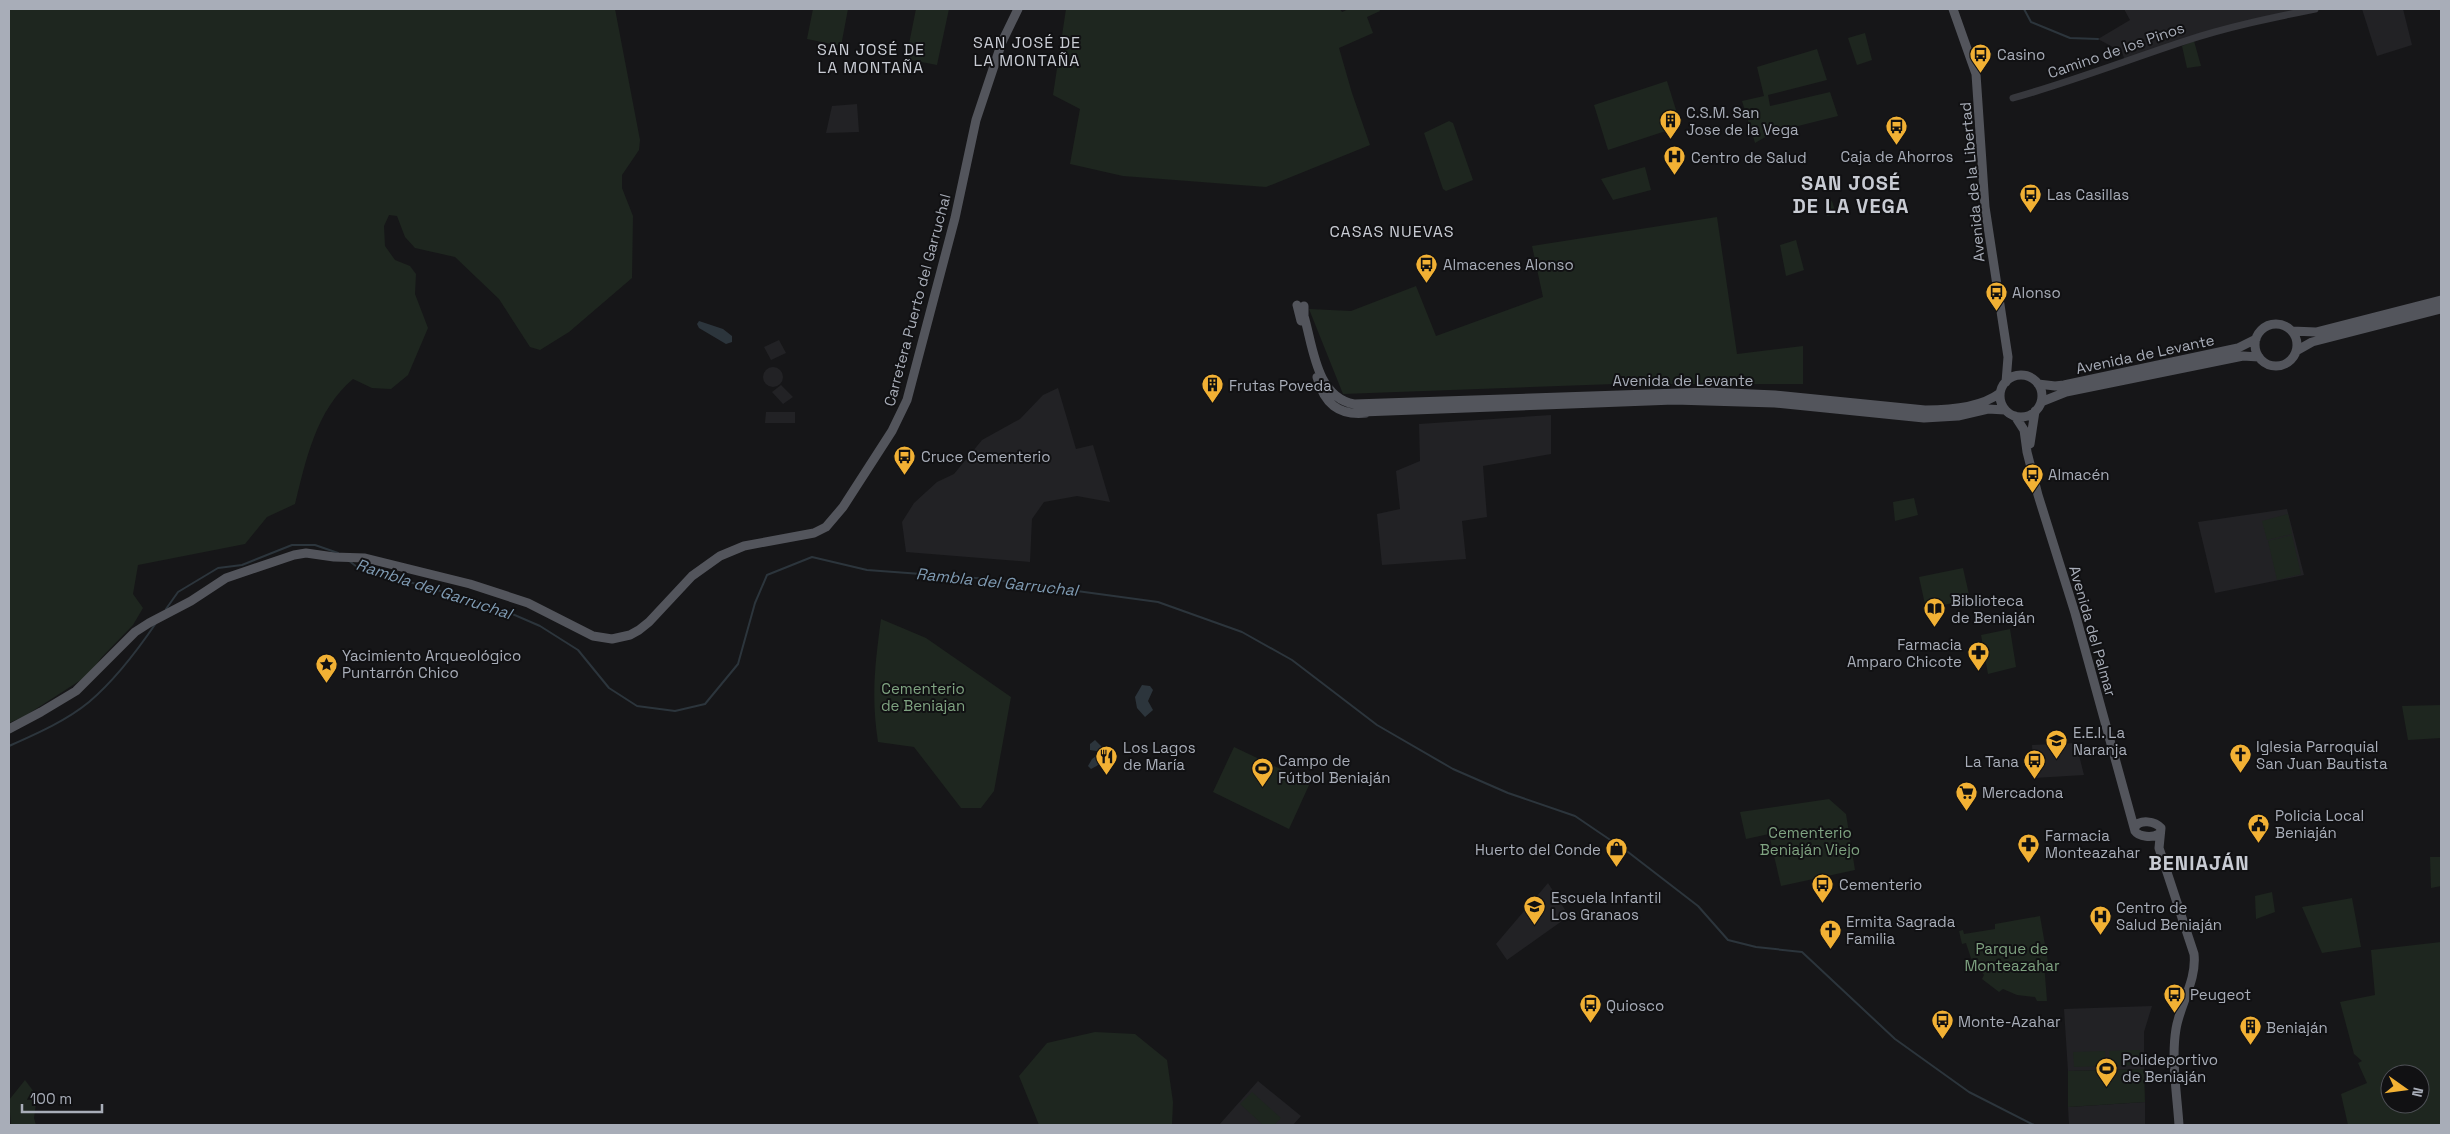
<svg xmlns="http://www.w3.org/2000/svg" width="2450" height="1134" font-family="'Space Grotesk',sans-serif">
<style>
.built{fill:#222225}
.green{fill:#1e261f;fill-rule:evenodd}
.water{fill:#2c353c}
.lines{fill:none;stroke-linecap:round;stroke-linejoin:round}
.stream{stroke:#2c353c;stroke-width:2}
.minor{stroke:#37383d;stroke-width:7}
.major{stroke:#53555c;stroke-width:9}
.labels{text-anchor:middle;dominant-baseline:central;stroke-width:4;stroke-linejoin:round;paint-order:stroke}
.street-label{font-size:15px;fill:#a8adb8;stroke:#111113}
.poi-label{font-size:15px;fill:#a8adb8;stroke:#111113;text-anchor:start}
.park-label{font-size:15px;fill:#7fa381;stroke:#111113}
.neighbourhood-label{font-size:16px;letter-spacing:1px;fill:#c9ccd4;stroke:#111113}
.water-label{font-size:16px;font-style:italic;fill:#7f9bb3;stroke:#111113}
.district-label{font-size:20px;font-weight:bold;letter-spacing:1px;fill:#c9ccd4;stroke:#111113}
</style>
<rect width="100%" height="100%" fill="#161618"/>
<!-- built -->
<path class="built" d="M2124 9H2315L2248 23 2125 61 2122 52 2098 39 2130 20Z
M2362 9H2403L2412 45 2377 56Z
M857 104 859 132 826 133 832 106Z
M779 340 786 353 771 360 764 347Z
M763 377a10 10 0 1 1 20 0a10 10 0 1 1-20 0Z
M781 385 793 397 783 404 772 392Z
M1058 388 1076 449 1093 445 1110 502 1077 496 1044 502 1032 519 1030 562 906 552 902 522 914 503 937 482 954 474 982 440 1020 419 1043 395Z
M766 412H795V423H765Z
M1551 415V454L1483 466 1487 517 1462 521 1466 559 1382 565 1377 514 1400 509 1396 471 1420 461 1419 424Z
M2287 509 2304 575 2215 593 2198 522Z
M2076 743 2084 775 2034 778 2032 745Z
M1548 883 1569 916 1507 960 1496 944Z
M2152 1006 2144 1032V1069L2068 1071 2064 1009Z
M1258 1081 1301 1116 1293 1125H1219Z
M2145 1102V1125H2069L2068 1107Z"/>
<!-- green -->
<path class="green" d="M9 9H615L640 140 639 150 622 175V188L633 216 632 278 569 332 540 350 530 347 499 299 455 257 415 248 405 237 397 216 389 215 384 226 385 246 395 260 410 266 416 274 415 294 428 328 408 375 391 389 372 388 353 379C316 410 306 460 295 504L267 517 245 544 138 565 133 594 143 608 133 625 102 657 87 676 25 716 9 723Z
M813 9H848L841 46 807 39Z
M916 9H949L937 65 906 59Z
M1066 9H1340L1342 12 1349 9H1379L1380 11 1367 17 1373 33 1339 48 1352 93 1370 145 1266 187 1123 176 1070 164 1080 109 1053 95Z
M1865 33 1872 60 1857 65 1848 38Z
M2194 41 2201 66 2187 68 2182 46Z
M1817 49 1827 80 1768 95 1770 106 1830 92 1838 116 1774 132 1755 143 1742 101 1764 96 1757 67Z
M1667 81 1681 126 1608 150 1594 105Z
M1449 121 1453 123 1473 180 1446 191 1443 189 1424 133Z
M1645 167 1651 190 1613 200 1601 179Z
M1832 201 1836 214 1827 216 1825 203Z
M1717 217 1737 354 1803 346V384H1615L1343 394 1309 309 1351 311 1416 286 1436 336 1543 297 1532 246Z
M1796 240 1804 270 1786 276 1780 245Z
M1914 498 1918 515 1895 521 1893 502Z
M2288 514 2292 534 2267 540 2262 521Z
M2292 535 2301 574 2277 580 2268 541Z
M1963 568 1970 599 1926 609 1919 577Z
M881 619 926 638 1011 697 994 791 981 808H961L914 747 878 742C871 697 875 664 881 619Z
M2010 629 2016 667 1988 674 1981 635Z
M2441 705V738L2408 740 2402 706Z
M1234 747 1310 783 1289 829 1213 792Z
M1829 799 1846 814 1855 870 1781 886 1769 834 1746 839 1740 812Z
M2430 857H2441V886L2431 888Z
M2272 892 2275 912 2256 919 2255 896Z
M2352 898 2361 947 2322 953 2302 907Z
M2040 916 2048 962 2044 963 2047 1001H2037L2035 997 2017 995 2003 989 1999 992 1982 979 1984 975 1971 958 1966 943 1962 944 1959 931 1963 930 1964 934 1995 929V924Z
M2441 942V1125H2348L2341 1094 2367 1083 2358 1063 2362 1061 2354 1054 2340 1002 2375 995 2371 950ZM2390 1074H2420V1104H2390Z
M1095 1032 1135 1034 1167 1060 1173 1102 1172 1125H1039L1019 1076 1047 1043Z
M2140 1050 2141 1065 2109 1066V1051Z
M2105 1051 2106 1066 2074 1067 2073 1052Z
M2144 1069 2145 1102 2068 1107V1071Z
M25 1080 37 1096 34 1118 36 1125H11L9 1100Z
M1252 1092 1281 1118 1274 1125H1263L1240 1104Z"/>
<!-- water -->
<path class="water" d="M699 321 723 329 732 336V342L726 344 699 328 697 324Z
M1142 685 1150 686 1153 690 1148 701 1153 710 1145 717 1137 708 1135 697Z
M1095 740 1102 747H1109C1109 757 1100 765 1091 769L1088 766 1092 759 1099 754 1097 751 1090 750V744Z"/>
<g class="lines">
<!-- stream -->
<path class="stream" d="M2024 9 2031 22 2070 38 2098 39
M348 560 357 567 496 607 540 626 578 650 609 688 637 706 675 711 705 704 738 664 755 603 767 575 812 557 867 570 989 579 1158 602 1242 632 1292 660 1377 725 1453 769 1508 793 1575 816 1628 852 1698 906 1728 940 1756 947 1802 952 1895 1039 1969 1092 2034 1125
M166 609 178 592 218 568 242 565 292 545H315L338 553
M9 746C36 734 66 721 89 702 115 680 137 651 156 623"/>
<!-- minor -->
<path class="minor" d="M2013 98C2071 82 2127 60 2185 41 2227 27 2271 18 2315 9"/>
<!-- major -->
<path class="major" d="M1953 9 1976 74 1985 207 2008 357 2006 382
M1297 305 1301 321
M1304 306V316C1313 346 1316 397 1354 404L1708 392 1775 395 1925 410C1949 410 1980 408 2000 393
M2255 345a21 21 0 1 1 42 0a21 21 0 1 1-42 0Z
M2292 331 2316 332 2441 300
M2296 351 2312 342 2441 309
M2000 396a21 21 0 1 1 42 0a21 21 0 1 1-42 0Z
M1317 377C1324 403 1338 416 1366 413
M2038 384 2055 386 2064 385 2238 348 2256 339
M2041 402 2066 392 2243 356 2259 357
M1363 404 1358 407 1362 412 1674 400 1775 403 1924 418 1958 416 1988 409 2005 410
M2015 416 2024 430 2027 452 2038 495 2075 613 2135 831C2139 837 2152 838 2159 834
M2030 444 2035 411
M9 729 41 712 76 691 135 632 149 623 191 601 226 578 294 555 306 553 334 557 365 558 470 584 528 603 593 636 612 639 630 635 639 630 649 622 692 576 720 556 744 546 814 533 826 527 843 507 892 431 907 400 955 218 976 120 1002 42 1018 9
M2135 827C2140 819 2155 821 2161 828L2159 848 2194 954C2197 980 2180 1004 2176 1029 2171 1059 2177 1094 2179 1125"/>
</g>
<!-- icons -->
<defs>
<symbol id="bus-pin" viewBox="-11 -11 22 30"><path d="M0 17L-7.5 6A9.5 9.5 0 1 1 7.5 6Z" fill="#f2b134" stroke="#111113"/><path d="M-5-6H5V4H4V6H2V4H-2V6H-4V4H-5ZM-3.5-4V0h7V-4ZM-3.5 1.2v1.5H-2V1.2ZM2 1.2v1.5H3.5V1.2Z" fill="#111"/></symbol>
<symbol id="building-pin" viewBox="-11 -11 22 30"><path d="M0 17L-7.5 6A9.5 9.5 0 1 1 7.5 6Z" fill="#f2b134" stroke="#111113"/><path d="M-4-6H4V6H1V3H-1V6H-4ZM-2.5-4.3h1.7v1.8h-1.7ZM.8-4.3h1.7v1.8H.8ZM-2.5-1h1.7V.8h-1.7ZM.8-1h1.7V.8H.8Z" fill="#111"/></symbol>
<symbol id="hospital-pin" viewBox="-11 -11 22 30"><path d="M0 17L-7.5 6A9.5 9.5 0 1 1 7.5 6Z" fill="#f2b134" stroke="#111113"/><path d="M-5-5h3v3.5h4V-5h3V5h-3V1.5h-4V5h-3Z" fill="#111"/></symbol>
<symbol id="library-pin" viewBox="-11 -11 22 30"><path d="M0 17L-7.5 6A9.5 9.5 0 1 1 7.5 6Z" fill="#f2b134" stroke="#111113"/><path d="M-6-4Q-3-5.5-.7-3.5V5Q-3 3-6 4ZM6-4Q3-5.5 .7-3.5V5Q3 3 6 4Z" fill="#111"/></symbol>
<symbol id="pharmacy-pin" viewBox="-11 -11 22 30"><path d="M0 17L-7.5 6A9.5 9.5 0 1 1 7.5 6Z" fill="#f2b134" stroke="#111113"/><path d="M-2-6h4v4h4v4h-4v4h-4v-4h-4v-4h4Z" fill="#111"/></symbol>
<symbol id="sight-pin" viewBox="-11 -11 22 30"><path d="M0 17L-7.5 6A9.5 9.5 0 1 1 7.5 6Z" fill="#f2b134" stroke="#111113"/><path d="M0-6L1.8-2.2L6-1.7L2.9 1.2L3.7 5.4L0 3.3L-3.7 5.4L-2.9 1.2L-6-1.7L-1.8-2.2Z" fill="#111"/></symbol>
<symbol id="school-pin" viewBox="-11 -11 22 30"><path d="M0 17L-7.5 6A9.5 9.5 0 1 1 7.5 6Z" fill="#f2b134" stroke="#111113"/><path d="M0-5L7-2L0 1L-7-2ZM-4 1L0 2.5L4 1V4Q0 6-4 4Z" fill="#111"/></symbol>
<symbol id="church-pin" viewBox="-11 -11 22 30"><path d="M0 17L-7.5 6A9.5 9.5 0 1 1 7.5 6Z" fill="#f2b134" stroke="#111113"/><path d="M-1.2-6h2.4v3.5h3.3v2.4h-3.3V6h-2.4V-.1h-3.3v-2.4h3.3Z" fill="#111"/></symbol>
<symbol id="restaurant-pin" viewBox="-11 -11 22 30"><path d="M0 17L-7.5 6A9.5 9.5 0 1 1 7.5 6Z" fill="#f2b134" stroke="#111113"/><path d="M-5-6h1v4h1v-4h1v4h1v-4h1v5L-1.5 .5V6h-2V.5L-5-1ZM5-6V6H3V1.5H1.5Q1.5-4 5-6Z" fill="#111"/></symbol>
<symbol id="stadium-pin" viewBox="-11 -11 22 30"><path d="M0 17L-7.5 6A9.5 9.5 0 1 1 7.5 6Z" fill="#f2b134" stroke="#111113"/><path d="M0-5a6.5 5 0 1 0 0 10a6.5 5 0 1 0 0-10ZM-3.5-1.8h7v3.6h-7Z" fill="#111"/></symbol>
<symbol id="supermarket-pin" viewBox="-11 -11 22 30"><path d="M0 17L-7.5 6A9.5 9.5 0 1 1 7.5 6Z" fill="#f2b134" stroke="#111113"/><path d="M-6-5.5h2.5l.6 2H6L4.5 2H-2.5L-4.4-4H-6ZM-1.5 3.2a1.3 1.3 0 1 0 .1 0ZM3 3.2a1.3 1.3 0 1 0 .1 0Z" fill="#111"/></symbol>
<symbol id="civic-pin" viewBox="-11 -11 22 30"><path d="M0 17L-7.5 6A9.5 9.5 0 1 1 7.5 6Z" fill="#f2b134" stroke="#111113"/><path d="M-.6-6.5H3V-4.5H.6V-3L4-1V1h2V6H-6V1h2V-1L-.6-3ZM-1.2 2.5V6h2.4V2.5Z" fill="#111"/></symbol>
<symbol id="shop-pin" viewBox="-11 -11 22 30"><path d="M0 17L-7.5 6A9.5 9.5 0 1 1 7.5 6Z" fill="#f2b134" stroke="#111113"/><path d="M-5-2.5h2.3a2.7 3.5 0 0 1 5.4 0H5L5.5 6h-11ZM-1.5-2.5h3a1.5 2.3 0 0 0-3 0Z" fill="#111"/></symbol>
</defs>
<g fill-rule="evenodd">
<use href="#bus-pin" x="1968" y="42" width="25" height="34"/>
<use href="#building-pin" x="1658" y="108" width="25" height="34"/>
<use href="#bus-pin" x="1884" y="114" width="25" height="34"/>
<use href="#hospital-pin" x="1662" y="144" width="25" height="34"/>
<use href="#bus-pin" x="2018" y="182" width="25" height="34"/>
<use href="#bus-pin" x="1414" y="252" width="25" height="34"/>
<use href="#bus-pin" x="1984" y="280" width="25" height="34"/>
<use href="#building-pin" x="1200" y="372" width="25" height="34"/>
<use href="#bus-pin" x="892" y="444" width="25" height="34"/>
<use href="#bus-pin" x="2020" y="462" width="25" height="34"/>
<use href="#library-pin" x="1922" y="596" width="25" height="34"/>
<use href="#pharmacy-pin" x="1966" y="640" width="25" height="34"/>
<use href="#sight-pin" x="314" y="652" width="25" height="34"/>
<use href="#school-pin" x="2044" y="728" width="25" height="34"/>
<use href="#church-pin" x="2228" y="742" width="25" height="34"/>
<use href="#restaurant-pin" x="1094" y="744" width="25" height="34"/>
<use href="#bus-pin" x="2022" y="748" width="25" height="34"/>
<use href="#stadium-pin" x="1250" y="756" width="25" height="34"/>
<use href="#supermarket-pin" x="1954" y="780" width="25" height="34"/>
<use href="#civic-pin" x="2246" y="812" width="25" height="34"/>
<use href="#pharmacy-pin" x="2016" y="832" width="25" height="34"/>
<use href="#shop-pin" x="1604" y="836" width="25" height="34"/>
<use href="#bus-pin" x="1810" y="872" width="25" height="34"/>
<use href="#school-pin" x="1522" y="894" width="25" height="34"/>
<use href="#hospital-pin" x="2088" y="904" width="25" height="34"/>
<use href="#church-pin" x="1818" y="918" width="25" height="34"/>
<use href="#bus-pin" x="2162" y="982" width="25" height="34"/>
<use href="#bus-pin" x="1578" y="992" width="25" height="34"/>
<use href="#bus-pin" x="1930" y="1008" width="25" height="34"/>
<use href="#building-pin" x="2238" y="1014" width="25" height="34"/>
<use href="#stadium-pin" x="2094" y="1056" width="25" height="34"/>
</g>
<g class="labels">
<!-- street labels -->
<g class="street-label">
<text transform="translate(2116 50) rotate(-19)">Camino de los Pinos</text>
<text transform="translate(1972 182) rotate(-95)">Avenida de la Libertad</text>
<text transform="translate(917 300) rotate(-75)">Carretera Puerto del Garruchal</text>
<text transform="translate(2145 354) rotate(-12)">Avenida de Levante</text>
<text x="1683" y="380">Avenida de Levante</text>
<text transform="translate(2093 631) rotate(74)">Avenida del Palmar</text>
</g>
<!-- poi labels -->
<g class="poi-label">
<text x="1997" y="54">Casino</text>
<text x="1686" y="112">C.S.M. San<tspan x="1686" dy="17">Jose de la Vega</tspan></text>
<text x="1897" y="156" text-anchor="middle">Caja de Ahorros</text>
<text x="1691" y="157">Centro de Salud</text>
<text x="2047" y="194">Las Casillas</text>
<text x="1443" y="264">Almacenes Alonso</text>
<text x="2012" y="292">Alonso</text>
<text x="1229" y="385">Frutas Poveda</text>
<text x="921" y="456">Cruce Cementerio</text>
<text x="2048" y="474">Almacén</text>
<text x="1951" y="600">Biblioteca<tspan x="1951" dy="17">de Beniaján</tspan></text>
<text x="1962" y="644" text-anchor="end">Farmacia<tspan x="1962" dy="17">Amparo Chicote</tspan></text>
<text x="342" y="655">Yacimiento Arqueológico<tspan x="342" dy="17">Puntarrón Chico</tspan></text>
<text x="2073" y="732">E.E.I. La<tspan x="2073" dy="17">Naranja</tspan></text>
<text x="2256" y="746">Iglesia Parroquial<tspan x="2256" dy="17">San Juan Bautista</tspan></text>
<text x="1123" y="747">Los Lagos<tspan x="1123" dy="17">de María</tspan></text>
<text x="1278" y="760">Campo de<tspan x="1278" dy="17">Fútbol Beniaján</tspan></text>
<text x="2019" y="761" text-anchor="end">La Tana</text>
<text x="1982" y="792">Mercadona</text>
<text x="2275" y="815">Policia Local<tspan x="2275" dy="17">Beniaján</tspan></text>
<text x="2045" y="835">Farmacia<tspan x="2045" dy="17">Monteazahar</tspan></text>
<text x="1601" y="849" text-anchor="end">Huerto del Conde</text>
<text x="1839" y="884">Cementerio</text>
<text x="1551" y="897">Escuela Infantil<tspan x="1551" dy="17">Los Granaos</tspan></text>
<text x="2116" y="907">Centro de<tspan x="2116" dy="17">Salud Beniaján</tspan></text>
<text x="1846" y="921">Ermita Sagrada<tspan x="1846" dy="17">Familia</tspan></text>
<text x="2190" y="994">Peugeot</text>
<text x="1606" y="1005">Quiosco</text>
<text x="1958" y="1021">Monte-Azahar</text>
<text x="2266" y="1027">Beniaján</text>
<text x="2122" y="1059">Polideportivo<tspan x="2122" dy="17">de Beniaján</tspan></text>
</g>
<!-- park labels -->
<g class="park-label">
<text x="923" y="688">Cementerio<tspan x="923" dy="17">de Beniajan</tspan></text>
<text x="1810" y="832">Cementerio<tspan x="1810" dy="17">Beniaján Viejo</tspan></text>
<text x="2012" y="948">Parque de<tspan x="2012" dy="17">Monteazahar</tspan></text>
</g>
<!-- neighbourhood labels -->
<g class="neighbourhood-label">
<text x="1027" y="42">SAN JOSÉ DE<tspan x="1027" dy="18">LA MONTAÑA</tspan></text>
<text x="871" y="49">SAN JOSÉ DE<tspan x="871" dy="18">LA MONTAÑA</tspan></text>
<text x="1392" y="231">CASAS NUEVAS</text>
</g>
<!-- water labels -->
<g class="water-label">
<text transform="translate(997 582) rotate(6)">Rambla del Garruchal</text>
<text transform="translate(434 589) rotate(18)">Rambla del Garruchal</text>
</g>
<!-- district labels -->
<g class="district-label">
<text x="1851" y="183">SAN JOSÉ<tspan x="1851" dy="23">DE LA VEGA</tspan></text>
<text x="2199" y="863">BENIAJÁN</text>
</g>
</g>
<!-- border -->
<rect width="2450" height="1134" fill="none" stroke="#a8adb8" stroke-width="20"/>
<!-- north arrow -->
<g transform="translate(2405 1089) rotate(104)"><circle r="24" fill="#111113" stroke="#4d4f55"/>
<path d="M0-4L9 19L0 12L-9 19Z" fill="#f2b134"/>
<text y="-8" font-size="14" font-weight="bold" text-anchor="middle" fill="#a8adb8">N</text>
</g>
<!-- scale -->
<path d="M22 1104v8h80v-8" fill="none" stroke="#a8adb8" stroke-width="2.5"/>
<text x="30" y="1104" font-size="15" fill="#a8adb8" stroke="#111113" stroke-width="4" paint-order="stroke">100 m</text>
</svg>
